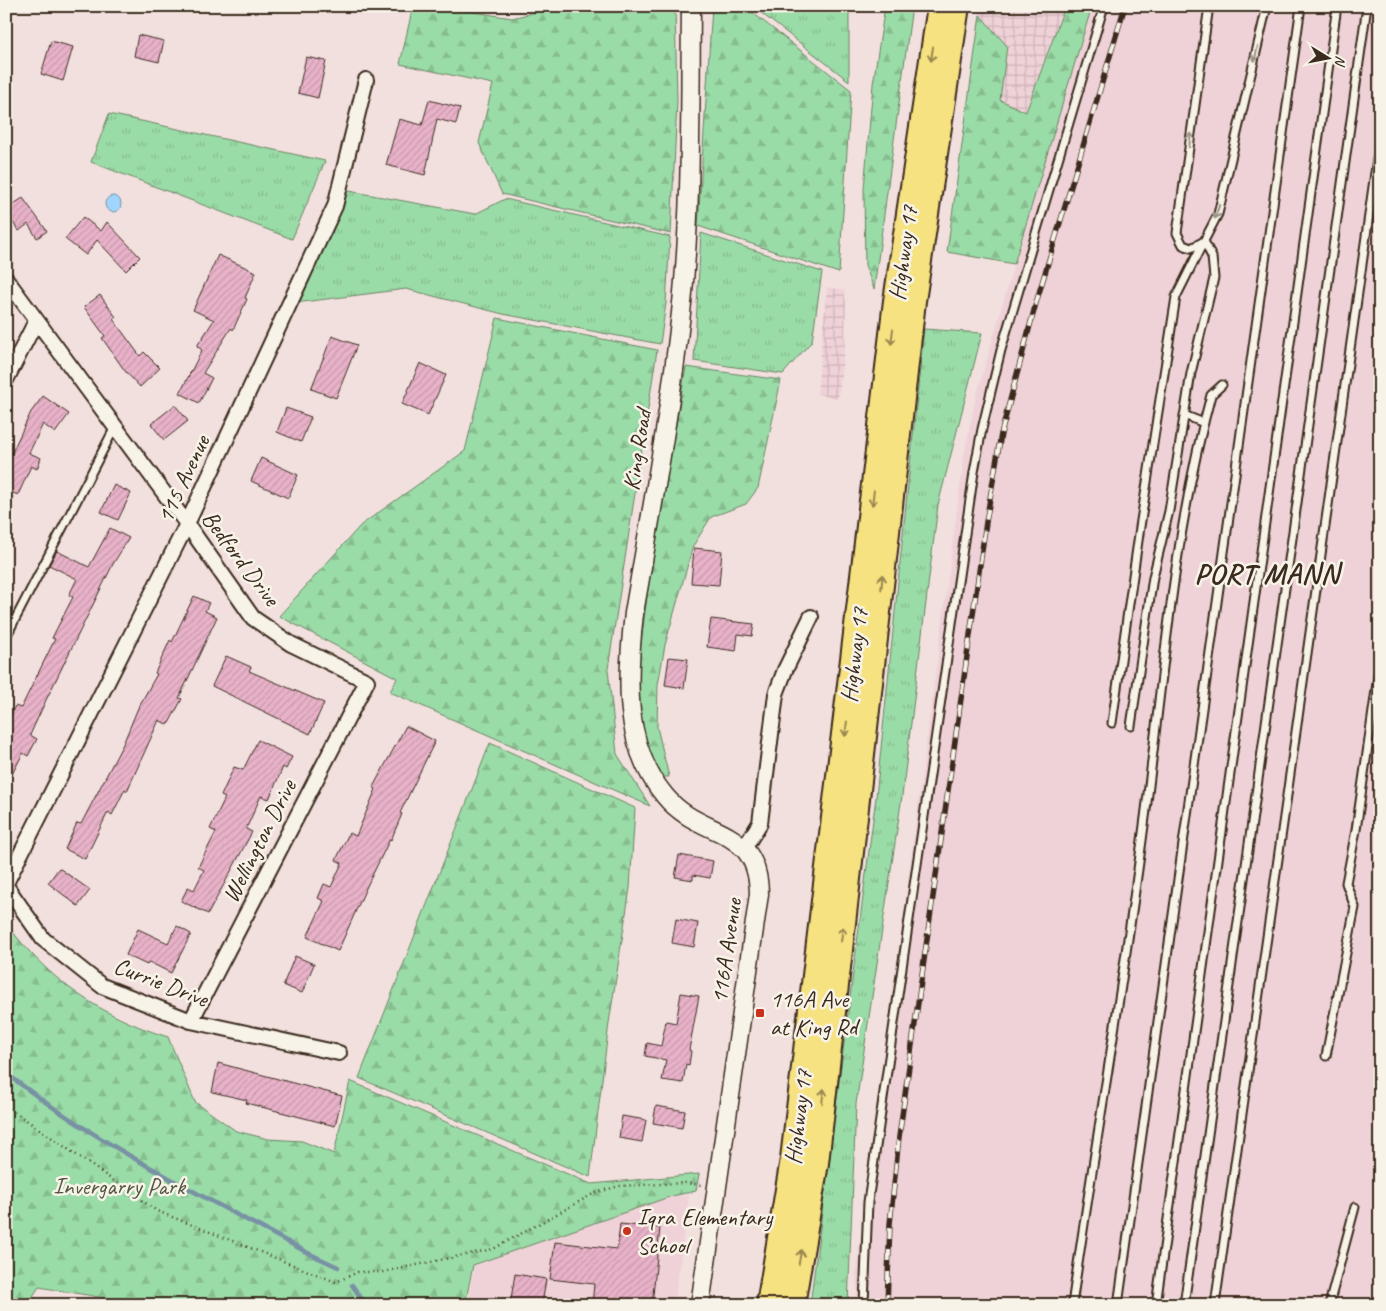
<svg xmlns="http://www.w3.org/2000/svg" width="1386" height="1311" font-family="Caveat,sans-serif">
<style>
.built{fill:#efd2d8}
.industrial{fill:url(#industrial-grid)}
.grass{fill:url(#grass-tufts);stroke:#6a8362}
.forest{fill:url(#forest-firs);stroke:#6a8362}
.water{fill:#a0d5fe;stroke:#7891a4}
.lines{fill:none;stroke-linecap:round;stroke-linejoin:round}
.stream{stroke:#7891a4;stroke-width:4.5}
.building{fill:url(#building-hatch);stroke:#3b2a1e}
.service-casing{stroke:#3b2a1e;stroke-width:11}
.minor-casing{stroke:#3b2a1e;stroke-width:18}
.tertiary-casing{stroke:#3b2a1e;stroke-width:21}
.trunk-casing{stroke:#3b2a1e;stroke-width:28}
.path{stroke:#3b2a1e;stroke-width:2.5;stroke-dasharray:1 4;stroke-linecap:butt}
.service{stroke:#f7f3e8;stroke-width:7}
.minor{stroke:#f7f3e8;stroke-width:14}
.tertiary{stroke:#f7f3e8;stroke-width:18}
.trunk{stroke:#f7e281;stroke-width:24}
.rail-casing{stroke:#3b2a1e;stroke-width:5.5}
.rail{stroke:#f7f3e8;stroke-width:4;stroke-dasharray:11;stroke-linecap:butt}
.oneway{stroke:#998650}
.oneway2{stroke:#998e83}
.poi-dot{fill:#c8321e;stroke:#f7f3e8;stroke-width:2}
.labels{text-anchor:middle;dominant-baseline:central;stroke-width:5;stroke-linejoin:round;paint-order:stroke}
.street-label{font-size:24px;fill:#3b2a1e;stroke:#f7f3e8}
.poi-label{font-size:24px;fill:#3b2a1e;stroke:#f7f3e8;text-anchor:start}
.park-label{font-size:24px;fill:#535640;stroke:#f7f3e8}
.district-label{font-size:29px;font-weight:bold;letter-spacing:1px;fill:#3b2a1e;stroke:#f7f3e8}
</style>
<defs>
<pattern id="industrial-grid" width="8" height="8" patternUnits="userSpaceOnUse" patternTransform="scale(1.25)"><rect width="8" height="8" fill="#efd2d8"/><path d="M0 4h8M4 0v8" fill="none" stroke="#ceb4b9"/></pattern>
<pattern id="grass-tufts" width="24" height="20" patternUnits="userSpaceOnUse" patternTransform="scale(1.25)"><rect width="24" height="20" fill="#9adca7"/><path d="M3 7l-1-3M5 7V3M7 7l1-3M15 17l-1-3M17 17v-4M19 17l1-3" fill="none" stroke="#86bd8f"/></pattern>
<pattern id="forest-firs" width="22" height="20" patternUnits="userSpaceOnUse" patternTransform="scale(1.25)"><rect width="22" height="20" fill="#9adca7"/><path d="M5 1l3.5 6h-7zM16 11l3.5 6h-7z" fill="#86bd8f"/></pattern>
<pattern id="building-hatch" width="6" height="6" patternUnits="userSpaceOnUse" patternTransform="scale(1.25)"><rect width="6" height="6" fill="#e8b2c9"/><path d="M-1 1l2-2M0 6l6-6M5 7l2-2" fill="none" stroke="#c899ac"/></pattern>
</defs>
<rect width="100%" height="100%" fill="#f2e0df"/>
<filter id="ink" filterUnits="userSpaceOnUse"><feTurbulence type="fractalNoise" baseFrequency=".02" numOctaves="2"/><feDisplacementMap in="SourceGraphic" scale="10" xChannelSelector="R" yChannelSelector="G"/><feConvolveMatrix kernelMatrix="1 2 1 2 8 2 1 2 1" color-interpolation-filters="sRGB"/></filter>
<g filter="url(#ink)">
<!-- built -->
<path class="built" d="M1092 6H1380V1305H857L856 1274 965 449 976 397 1014 264Z
M668 1195 689 1196 674 1305H467L474 1266Z"/>
<!-- industrial -->
<path class="industrial" d="M981 6H1065L1026 112 1000 100 1007 46 980 15Z
M827 287 844 290 846 303 845 343 838 399 817 394Z"/>
<!-- grass -->
<path class="grass" d="M752 6H849V81Z
M109 114 325 161 292 239 91 162Z
M344 190 475 214 505 199 670 237 666 303 660 344 503 314 406 289 295 303Z
M701 233 822 272 812 341 783 374 694 361Z
M924 329 982 333 938 505 902 796 856 1104 848 1305H810L876 797Z"/>
<!-- forest -->
<path class="forest" d="M413 6H436L512 18 561 6H675L677 101 671 234 502 194 479 143 493 84 400 64Z
M712 6H744L851 90 839 273 698 226Z
M885 6H912L874 289 865 265 864 189 873 84Z
M1065 6H1092L1014 264 947 252 980 15 1007 46 1000 100 1026 112Z
M497 318 657 350 608 669 617 754 650 806 390 692 397 678 279 616 361 525 465 451Z
M686 367 781 380 758 488 746 504 711 517 693 546 665 645 658 685 657 727 669 777H659L643 732 637 676 649 580Z
M490 743 635 808 630 888 609 1023 590 1177 359 1078Z
M6 923C48 980 100 1016 168 1037L195 1102 236 1131 268 1139 302 1141 334 1154 350 1081 591 1184 699 1174 696 1191 672 1196 473 1265 465 1305 141 1304 39 1287 27 1305H6Z"/>
<!-- water -->
<path class="water" d="M105 204a8 8 0 1 1 16 0a8 8 0 1 1-16 0Z"/>
<g class="lines">
<!-- stream -->
<path class="stream" d="M6 1073C99 1146 206 1197 308 1253L338 1267
M352 1285 366 1305"/>
</g>
<!-- building -->
<path class="building" d="M138 35 164 41 159 62 134 56Z
M51 41 73 47 63 81 41 74Z
M306 57 326 61 318 98 298 93Z
M429 100 460 108 456 124 437 119 425 175 386 165 399 119 422 125Z
M23 198 47 231 37 238 28 224 19 231 6 213V209Z
M83 217 101 231 107 222 140 257 126 271 97 240 86 255 65 239Z
M218 255 256 272 245 298 247 299 233 330 231 328 203 373 212 378 199 403 180 393 202 350 197 346 214 320 193 310Z
M100 295 116 317 113 319 140 356 144 352 160 368 140 387 125 371 102 338 105 336 84 307Z
M332 336 357 345 336 398 311 389Z
M420 363 446 375 428 415 402 404Z
M43 396 69 414 55 433 43 424 29 453 41 458 37 469 31 466 18 495 6 490V465L31 412Z
M175 405 188 421 164 440 151 424Z
M286 408 311 417 301 442 277 432Z
M261 458 298 475 288 498 251 481Z
M114 485 131 493 118 520 101 512Z
M110 528 129 538 113 564 46 700 30 735 37 739 28 756 23 753 6 786V724L15 706 21 708 55 639 52 638 73 597 69 595 77 579 49 565 57 551 89 567Z
M694 548 722 551 719 585 691 583Z
M194 596 209 603 205 611 217 617 179 698 182 699 168 725 159 720 127 791 125 789 112 815 108 812 85 859 65 849 77 823 81 824 123 744 138 708 157 674 155 673 170 640 172 642Z
M711 619 754 624 752 636 738 634 736 651 707 647Z
M226 656 251 667 249 671 324 703 310 734 212 686Z
M669 657 688 659 684 688 665 685Z
M406 726 435 741 400 813 402 814 391 840 390 839 366 888 338 951 307 937 324 901 318 898 324 884 331 887 342 863 336 860 349 833 356 836 376 789 373 787Z
M258 740 292 757 286 769 283 767 269 799 261 796 246 829 252 832 208 914 181 901 188 887 194 890 204 870 198 867 216 832 210 829 225 798 221 796 234 767 243 770Z
M679 855 713 861 710 878 693 875V880L675 877Z
M59 868 90 890 78 906 48 883Z
M676 919 698 923 694 947 672 943Z
M177 926 191 934 171 973 149 962 147 965 126 955 138 929 168 943Z
M295 956 314 964 302 993 283 985Z
M681 993 699 996 689 1050 691 1051 689 1065 686 1064 683 1083 662 1080 666 1060 645 1056 647 1043 661 1046 666 1021 676 1023Z
M218 1063 342 1096 335 1126 246 1103 247 1100 212 1092Z
M656 1106 685 1111 682 1128 653 1123Z
M622 1116 646 1120 642 1142 619 1138Z
M620 1224 660 1228 652 1305H592L594 1284 550 1279 555 1242 617 1249Z
M515 1274 546 1279 542 1305H510Z"/>
<g class="lines">
<defs>
<path id="service" d="M1209 6 1177 233 1183 245 1191 248 1204 241 1218 214 1267 6
M1184 415 1204 423
M6 637 115 427
M1112 723 1140 527 1176 297 1204 241 1212 257 1214 278 1191 373 1169 511 1153 577 1131 726
M1326 1056 1355 907 1346 883 1356 830 1380 662
M864 1305 868 1202 974 472 982 429 1001 350 1104 6
M1072 1305C1096 1137 1126 970 1147 802 1164 666 1175 527 1211 395L1222 385
M1118 1305 1301 6
M1156 1305 1337 6
M1184 1305 1367 6
M1215 1305 1380 137
M1329 1305 1355 1207"/>
<path id="minor" d="M6 279 187 524 253 618 291 644 367 681 191 1021
M6 380 36 321
M745 847 760 823 776 694 785 670 811 617
M6 883 187 524 335 206 366 80
M6 886 43 939 102 986 191 1021 339 1053"/>
<path id="tertiary" d="M691 6C690 108 692 211 681 313 670 414 651 513 634 613 627 676 622 745 665 796 701 840 758 823 759 894L700 1305"/>
<path id="trunk" d="M769 1305 793 1159 896 301 940 6
M792 1305 816 1163 913 301 957 6"/>
</defs>
<!-- service casing -->
<use href="#service" class="service-casing"/>
<!-- minor casing -->
<use href="#minor" class="minor-casing"/>
<!-- tertiary casing -->
<use href="#tertiary" class="tertiary-casing"/>
<!-- trunk casing -->
<use href="#trunk" class="trunk-casing"/>
<!-- path -->
<path class="path" d="M6 1106 157 1211 336 1282 358 1272H383L493 1249 595 1193 619 1186 685 1183 701 1185"/>
<!-- service -->
<use href="#service" class="service"/>
<!-- minor -->
<use href="#minor" class="minor"/>
<!-- tertiary -->
<use href="#tertiary" class="tertiary"/>
<!-- trunk -->
<use href="#trunk" class="trunk"/>
<defs>
<path id="rail" d="M887 1305 890 1224 899 1137 986 522 1001 434 1036 303 1125 6"/>
</defs>
<!-- rail casing -->
<use href="#rail" class="rail-casing"/>
<!-- rail -->
<use href="#rail" class="rail"/>
</g>
<!-- one-way arrows -->
<defs><path id="oneway-shaft" d="M-6 0H5M1.5-3L5.5 0L1.5 3" fill="none" stroke-width="1.6" stroke-linecap="round" stroke-linejoin="round" transform="scale(1.25)"/></defs>
<g class="oneway">
<use href="#oneway-shaft" transform="translate(932 54) rotate(98)"/>
<use href="#oneway-shaft" transform="translate(892 337) rotate(97)"/>
<use href="#oneway-shaft" transform="translate(873 498) rotate(97)"/>
<use href="#oneway-shaft" transform="translate(882 582) rotate(-84)"/>
<use href="#oneway-shaft" transform="translate(846 729) rotate(97)"/>
<use href="#oneway-shaft" transform="translate(842 934) rotate(-83)"/>
<use href="#oneway-shaft" transform="translate(823 1096) rotate(-83)"/>
<use href="#oneway-shaft" transform="translate(800 1257) rotate(-80)"/>
</g>
<g class="oneway2">
<use href="#oneway-shaft" transform="translate(1256 54) rotate(103)"/>
<use href="#oneway-shaft" transform="translate(1190 140) rotate(-82)"/>
<use href="#oneway-shaft" transform="translate(1217 212) rotate(108)"/>
</g>
</g>
<!-- markers -->
<g class="poi-dot">
<rect x="755" y="1008" width="10" height="10" rx="2.5"/>
<circle cx="627" cy="1231" r="5"/>
</g>
<g class="labels">
<!-- street labels -->
<g class="street-label">
<text transform="translate(903 253) rotate(-82)">Highway 17</text>
<text transform="translate(637 450) rotate(-81)">King Road</text>
<text transform="translate(183 479) rotate(-65)">115 Avenue</text>
<text transform="translate(241 558) rotate(53)">Bedford Drive</text>
<text transform="translate(854 655) rotate(-83)">Highway 17</text>
<text transform="translate(259 841) rotate(-63)">Wellington Drive</text>
<text transform="translate(726 951) rotate(-82)">116A Avenue</text>
<text transform="translate(161 982) rotate(21)">Currie Drive</text>
<text transform="translate(798 1117) rotate(-83)">Highway 17</text>
</g>
<!-- poi labels -->
<g class="poi-label">
<text x="770" y="999">116A Ave<tspan x="770" dy="28">at King Rd</tspan></text>
<text x="637" y="1217">Iqra Elementary<tspan x="637" dy="28">School</tspan></text>
</g>
<!-- park labels -->
<g class="park-label">
<text x="119" y="1186">Invergarry Park</text>
</g>
<!-- district labels -->
<g class="district-label">
<text x="1267" y="573">PORT MANN</text>
</g>
</g>
<!-- margin -->
<rect width="1386" height="1311" fill="none" stroke="#f7f3e8" stroke-width="25"/>
<rect x="12" y="12" width="1361" height="1286" fill="none" stroke="#3b2a1e" stroke-width="2" filter="url(#ink)"/>
<!-- north arrow -->
<g transform="translate(1328 58) rotate(100)" stroke="#f7f3e8" stroke-width="4" paint-order="stroke">
<path d="M0-4L9 19L0 12L-9 19Z" fill="#3b2a1e"/>
<text y="-8" font-size="14" font-weight="bold" text-anchor="middle" fill="#3b2a1e">N</text>
</g>
</svg>
